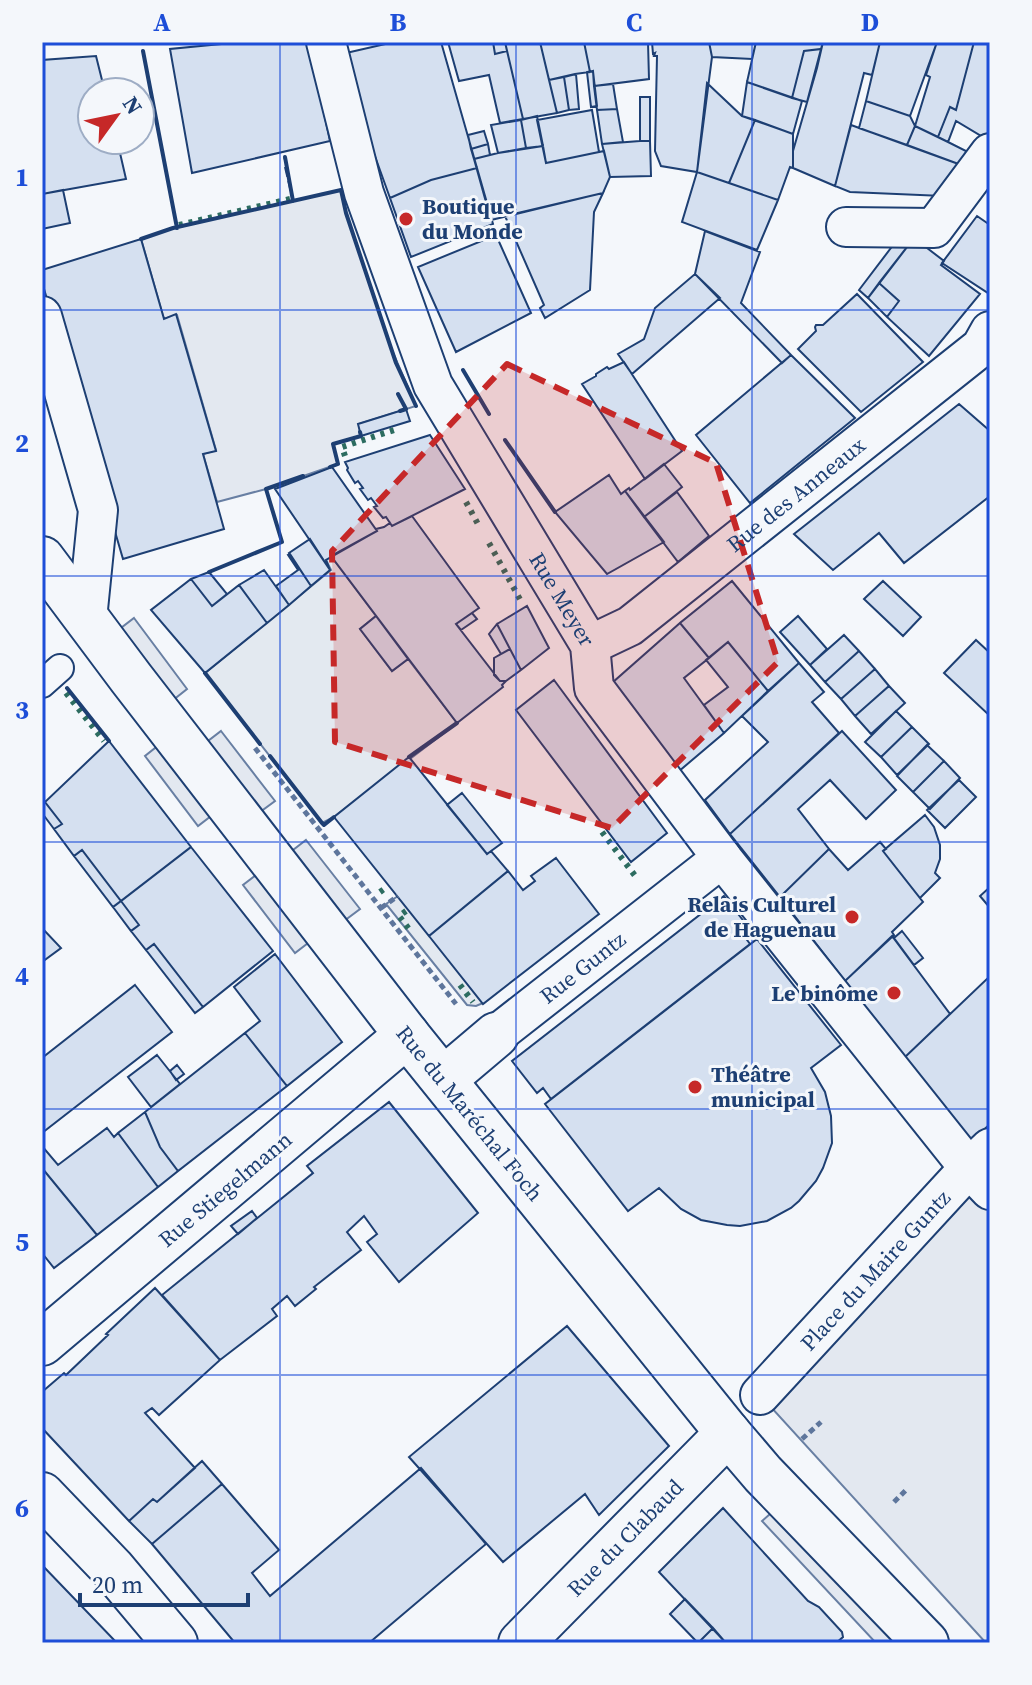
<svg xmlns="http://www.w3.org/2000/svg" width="1032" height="1685" font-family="'Source Serif 4',serif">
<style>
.green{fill:#e3e9f0;stroke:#687fa3;stroke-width:2}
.parking{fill:#e3e8f0;stroke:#687fa3;stroke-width:2}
.building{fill:#d5e0f0;stroke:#1d3f73;stroke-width:2}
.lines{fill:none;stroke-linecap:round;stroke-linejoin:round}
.service-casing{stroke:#1d3f73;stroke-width:30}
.pedestrian-casing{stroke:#1d3f73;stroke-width:42}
.minor-casing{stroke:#1d3f73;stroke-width:48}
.tertiary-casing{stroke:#1d3f73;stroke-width:48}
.path{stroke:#5e769c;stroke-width:5;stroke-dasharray:6 4;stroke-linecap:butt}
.service{stroke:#f4f7fb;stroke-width:26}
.pedestrian{stroke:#f4f7fb;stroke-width:38}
.minor{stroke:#f4f7fb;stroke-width:44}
.tertiary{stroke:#f4f7fb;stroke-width:44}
.hedge{stroke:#2c6c60;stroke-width:6;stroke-dasharray:4 6;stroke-linecap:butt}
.fence{stroke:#1d3f73;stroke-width:2;stroke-dasharray:10 4;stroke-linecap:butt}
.wall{stroke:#1d3f73;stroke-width:4}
.marked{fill:#c62828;fill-opacity:0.2;stroke:#c62828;stroke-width:6;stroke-dasharray:16 10;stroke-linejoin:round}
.grid{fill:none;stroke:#1d4ed8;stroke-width:2;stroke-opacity:0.55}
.poi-dot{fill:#c62828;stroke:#f4f7fb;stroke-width:3}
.labels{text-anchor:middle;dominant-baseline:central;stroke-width:6;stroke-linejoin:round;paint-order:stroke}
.poi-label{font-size:22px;font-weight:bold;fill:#1d3f73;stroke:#f4f7fb;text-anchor:start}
.street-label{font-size:22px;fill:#1d3f73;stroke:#f4f7fb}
.neatline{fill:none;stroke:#1d4ed8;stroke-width:3}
.grid-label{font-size:26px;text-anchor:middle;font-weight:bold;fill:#1d4ed8}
</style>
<rect width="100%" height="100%" fill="#f4f7fb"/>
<!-- green -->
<path class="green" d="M331 556 376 616 360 629 392 671 408 659 457 723 334 817 322 823 205 673 331 570 326 560Z
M398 896 483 1003 476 1006 467 1005 386 904Z"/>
<!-- parking -->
<path class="parking" d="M341 190 346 213 391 348 416 406 359 424 361 436 333 444 338 464 266 489 217 502 203 454 216 450 177 315 164 319 141 239 173 228Z
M134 618 187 689 158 712 104 641Z
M221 731 275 801 244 824 228 803 198 826 145 756 174 733 191 754Z
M306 840 360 909 328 933 325 930 295 953 243 885 273 862 275 864Z
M969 1168 990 1190V1643H986L760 1395Z
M778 1507 907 1643H876L762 1521Z"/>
<!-- building -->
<path class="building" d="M242 42H309L330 141 192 173 170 49Z
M394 42H441L477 168 431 180 390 198 372 148 346 53Z
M448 42H493L495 54 507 51 523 119 500 123 489 75 459 81Z
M493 42H505L507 51 495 54Z
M505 42H540L557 113 523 119Z
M540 42H584L590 72 575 74 549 80Z
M584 42H648L649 79 594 86 593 71 590 72Z
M652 42H709L712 57 697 172 661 166 655 151 657 56H654L655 53 653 54Z
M709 42H756L752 59 712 57Z
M756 42H823L821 49 804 51 792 98 747 82Z
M823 42H880L872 75 864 73 835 186 793 168V151L817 68Z
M880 42H937L910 116 866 101Z
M937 42H974L956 110 950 107 938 137 915 126 930 77 926 75Z
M974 42H990V136L988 140 956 121 948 142 938 137 950 107 956 110Z
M821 49 807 102 792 98 804 51Z
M96 56 105 92H92V140H117L126 179 42 194V60Z
M593 71 597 106 591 107 587 72Z
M576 74 579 109 569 110 564 77Z
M564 77 569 110 557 113 549 80Z
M747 82 802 101 793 134 742 116Z
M707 83 742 116 755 120 729 183 697 172Z
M613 84 617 109 597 110 594 86Z
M640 97H650V141H640Z
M866 101 910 116 915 126 907 145 859 128Z
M617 109 623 142 602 144 597 110Z
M592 110 599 152 546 163 537 120Z
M537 116 543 146 526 148 521 120Z
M521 120 526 148 498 153 491 125Z
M755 120 793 134V168L790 167 778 200 729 183Z
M851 125 964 166 943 196 850 192 835 186Z
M915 126 948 142 974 155 964 166 907 145Z
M484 131 488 144 471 149 468 135Z
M640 141H650L651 176 610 177 602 144Z
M488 144 490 155 474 159 471 149Z
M543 146 546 163 604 151 610 177 603 193 491 220 474 159 498 153Z
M477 168 493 224 411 257 390 198 431 180Z
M697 172 778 200 757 250 682 222Z
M63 190 70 223 42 229V194Z
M603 193 594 212 590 290 545 318 540 308 544 305 505 216Z
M977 216 990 225V290L988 293 942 263Z
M705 231 760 252 741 303 791 355 782 363 695 274Z
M496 235 531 313 456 352 418 267Z
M900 236 914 238 868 298 859 290Z
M914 238 944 261 941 265 980 294 929 356 887 317 899 301 879 283Z
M141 239 164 319 176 314 216 451 203 454 224 529 123 559 42 282V270Z
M695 274 720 298 632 374 618 354 644 339 655 308Z
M879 283 899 301 887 317 868 298Z
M857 294 923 362 861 412 798 349 816 331 815 327 816 325H823Z
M791 355 855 418 750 503 696 435Z
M624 362 682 451 645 479 582 384 596 376V374L607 367 609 369Z
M959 404 990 431V496L904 563 879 533 833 570 794 534Z
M406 409 410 421 361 436 358 424Z
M430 435 465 489 392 526 386 517 383 518 374 507 377 506 371 498 368 500 360 489 363 488 358 481 355 483 347 470 348 468 345 462Z
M664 464 682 487 644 517 625 491 629 488 630 490Z
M332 467 377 531 326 560 330 570 275 489Z
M609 475 621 494 625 491 664 542 607 574 555 512Z
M677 492 709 536 678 562 644 517Z
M412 516 479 608 456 624 500 681H506L502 685 503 687 457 723 331 556 377 531 376 529 384 527 390 523 392 526Z
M310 539 330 570 311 586 289 553Z
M290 554 311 586 289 605 276 586 298 570 288 555Z
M264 570 289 605 267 623 239 585Z
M209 572 227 594 212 606 191 579Z
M191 579 212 606 239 585 267 623 205 673 151 610Z
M732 581 799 663 768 691 728 642 709 658 680 623Z
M883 581 921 617 903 636 864 599Z
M527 606 549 648 521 670 497 624Z
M472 613 477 619 461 630 456 624Z
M376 616 408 659 392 671 360 629Z
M798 616 827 649 810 665 780 632Z
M680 623 709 658 684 678 724 733 678 772 612 683Z
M497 624 510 649 501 654 489 634Z
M844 635 859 651 825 682 810 665Z
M976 640 990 653V716L944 673Z
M728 642 768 691 724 733 704 705 728 687 706 660Z
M510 649 521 670 506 681H500L494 675V658Z
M859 651 875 669 841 699 825 682Z
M799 663 824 692 812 702 839 733 730 834 705 800 768 742 742 716Z
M875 669 889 686 855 716 841 699Z
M554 680 667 833 631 862 516 710Z
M889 686 905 703 871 734 855 716Z
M896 711 912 727 881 757 865 742Z
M912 727 929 744 897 775 881 757Z
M842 731 896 790 866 819 830 780 798 809 829 849 780 897 730 834Z
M109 741 191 847 121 901 82 850 74 856 54 829 62 824 45 802Z
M927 745 944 761 913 792 897 776Z
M409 757 487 854 491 851 508 871 429 936 334 817Z
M944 761 960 778 930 809 913 792Z
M959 780 976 797 945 828 927 810Z
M462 793 502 843 487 854 447 805Z
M45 802 62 824 54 829 42 813V806Z
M925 815 934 827 940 845V859L935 873 940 878 920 898 883 851Z
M880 842 886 849 883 851 923 902 892 932 894 935 845 981 780 897 829 849 848 870Z
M191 847 273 951 203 1007 154 944 146 950 131 931 139 925 121 901Z
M82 850 121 901 113 907 74 856Z
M556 858 599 914 483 1004 429 936 508 871 523 890 535 881 531 876Z
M990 887V908L980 896Z
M724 896 749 928 742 933 750 944 551 1099 543 1088 537 1093 512 1061Z
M121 901 139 925 131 931 113 907Z
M42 928 61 948 42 962Z
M902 931 923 958 914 965 894 938Z
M892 936 950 1014 903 1059 845 981Z
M757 939 841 1045 811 1068 825 1092 831 1116 832 1143 823 1168 816 1181 799 1201 791 1208 767 1221 740 1226 727 1225 701 1220 681 1209 659 1188 628 1211 545 1104Z
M154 944 203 1007 195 1013 146 950Z
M275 954 342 1042 287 1086 245 1033 260 1021 234 987Z
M990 976V1124L972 1141 903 1059Z
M135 985 172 1032 42 1133V1058Z
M245 1033 287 1086 178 1171 160 1147 145 1112Z
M157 1055 180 1084 151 1107 128 1077Z
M177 1065 184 1074 176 1080 170 1071Z
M389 1102 478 1213 399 1282 367 1242 377 1234 364 1216 347 1232 361 1250 314 1287 316 1289 295 1306 287 1296 272 1309 277 1316 220 1360 162 1295 313 1173 307 1166Z
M145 1112 160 1147 178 1171 158 1187 118 1133Z
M107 1128 114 1137 118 1133 158 1187 97 1235 42 1168V1146L58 1165Z
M42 1168 97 1235 54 1268 42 1253Z
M252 1211 257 1218 238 1234 231 1226Z
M155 1288 220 1360 159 1415 152 1408 145 1413 195 1468 157 1502 153 1499 129 1521 42 1428V1392L64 1373 66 1375 108 1335 106 1334Z
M567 1326 669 1446 599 1515 585 1494 503 1562 409 1457Z
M202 1461 222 1484 152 1544 129 1521 153 1499 157 1502Z
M421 1468 486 1544 369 1643H235L152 1544 222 1484 279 1550 252 1573 270 1596Z
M723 1508 808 1601 819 1607 842 1632 843 1637 836 1643H726L659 1572Z
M42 1565 117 1643H42Z
M685 1599 713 1628 698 1643 670 1614Z
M713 1628 726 1643H698Z"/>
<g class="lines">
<defs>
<path id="service" d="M42 684 60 668"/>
<g id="pedestrian">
<path id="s1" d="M326 42 364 193 433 385 590 645 594 688 722 858 969 1168 990 1148"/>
<path d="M846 227 934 228 990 153"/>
<path d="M42 316 98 510 87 619"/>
<path id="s2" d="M590 645 630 626 981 347 990 331"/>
<path id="s3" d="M496 1035 722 858"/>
<path id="s4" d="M760 1395 969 1168 990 1190"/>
</g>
<g id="minor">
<path d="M42 559 131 678 407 1035 42 1343"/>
<path d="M444 1079 496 1035"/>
<path d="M42 1495 112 1568 175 1643"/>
<path id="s5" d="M521 1643 728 1433"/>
</g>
<path id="tertiary" d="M407 1035 728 1433 763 1474 926 1643"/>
</defs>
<!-- service casing -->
<use href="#service" class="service-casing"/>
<!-- pedestrian casing -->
<use href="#pedestrian" class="pedestrian-casing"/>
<!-- minor casing -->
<use href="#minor" class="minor-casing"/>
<!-- tertiary casing -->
<use href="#tertiary" class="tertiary-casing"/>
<!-- path -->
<path class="path" d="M284 160 286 159
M255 748 456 1004
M381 908 398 896
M802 1439 821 1422
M894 1502 908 1488"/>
<!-- service -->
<use href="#service" class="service"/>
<!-- pedestrian -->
<use href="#pedestrian" class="pedestrian"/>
<!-- minor -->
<use href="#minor" class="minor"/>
<!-- tertiary -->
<use href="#tertiary" class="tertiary"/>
<!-- hedge -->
<path class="hedge" d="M179 225 290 199
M345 456 342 447 394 430
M466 502 479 526
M489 543 522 603
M66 693 104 741
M602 832 636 877
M380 892 387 887
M406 911 399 916 409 929
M460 985 473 1002"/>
<!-- fence -->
<path class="fence" d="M285 167 293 201"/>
<!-- wall -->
<path class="wall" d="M143 51 177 228
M285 157 293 201
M141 239 173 228 341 190 346 213 396 363 416 406
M463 370 489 414
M398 394 406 409 400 411
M505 440 555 512
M330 467 338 464 333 444 361 436 360 432
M209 572 282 542 266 489 303 476
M205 673 260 744
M67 688 109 741
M270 756 322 823 324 825 334 817
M409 757 457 723"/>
</g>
<!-- marked area -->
<path class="marked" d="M507 364 716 463 778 662 612 828 335 742 332 551Z"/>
<!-- grid -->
<path class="grid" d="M280 42V1643M516 42V1643M752 42V1643M42 310H990M42 576H990M42 842H990M42 1109H990M42 1375H990"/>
<!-- markers -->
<g class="poi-dot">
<circle cx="406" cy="219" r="8"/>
<circle cx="852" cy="917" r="8"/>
<circle cx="894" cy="993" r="8"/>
<circle cx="695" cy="1087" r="8"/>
</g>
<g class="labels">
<!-- poi labels -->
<g class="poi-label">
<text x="422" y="206">Boutique<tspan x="422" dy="25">du Monde</tspan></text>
<text x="836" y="904" text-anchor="end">Relais Culturel<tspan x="836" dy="25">de Haguenau</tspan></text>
<text x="878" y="993" text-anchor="end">Le binôme</text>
<text x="711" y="1074">Théâtre<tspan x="711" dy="25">municipal</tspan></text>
</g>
<!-- street labels -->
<g class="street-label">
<text stroke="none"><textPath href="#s2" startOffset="256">Rue des Anneaux</textPath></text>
<text stroke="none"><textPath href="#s1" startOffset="610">Rue Meyer</textPath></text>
<text stroke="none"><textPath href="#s3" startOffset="110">Rue Guntz</textPath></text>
<text transform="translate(470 1113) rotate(51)">Rue du Maréchal Foch</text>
<text transform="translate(225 1189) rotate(-40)">Rue Stiegelmann</text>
<text stroke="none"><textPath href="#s4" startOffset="170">Place du Maire Guntz</textPath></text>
<text stroke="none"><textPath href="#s5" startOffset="148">Rue du Clabaud</textPath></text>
</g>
</g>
<!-- border -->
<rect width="1032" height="1685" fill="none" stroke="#f4f7fb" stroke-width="88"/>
<!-- north arrow -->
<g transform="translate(116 116) rotate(57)"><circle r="38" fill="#f4f7fb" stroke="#9eadc5" stroke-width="2"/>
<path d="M0-6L14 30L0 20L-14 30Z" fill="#c62828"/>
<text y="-12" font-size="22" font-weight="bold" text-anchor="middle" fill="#1d3f73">N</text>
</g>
<!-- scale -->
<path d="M80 1593v12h168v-12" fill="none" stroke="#1d3f73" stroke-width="4"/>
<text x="92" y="1593" font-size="24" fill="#1d3f73" stroke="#f4f7fb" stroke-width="6" paint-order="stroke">20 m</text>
<rect x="44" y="44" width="944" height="1597" class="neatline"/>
<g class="grid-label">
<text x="162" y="31">A</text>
<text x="398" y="31">B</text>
<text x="634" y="31">C</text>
<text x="870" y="31">D</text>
<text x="22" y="186">1</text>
<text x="22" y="452">2</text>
<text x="22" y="719">3</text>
<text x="22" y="985">4</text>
<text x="22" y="1251">5</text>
<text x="22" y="1517">6</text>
</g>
</svg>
